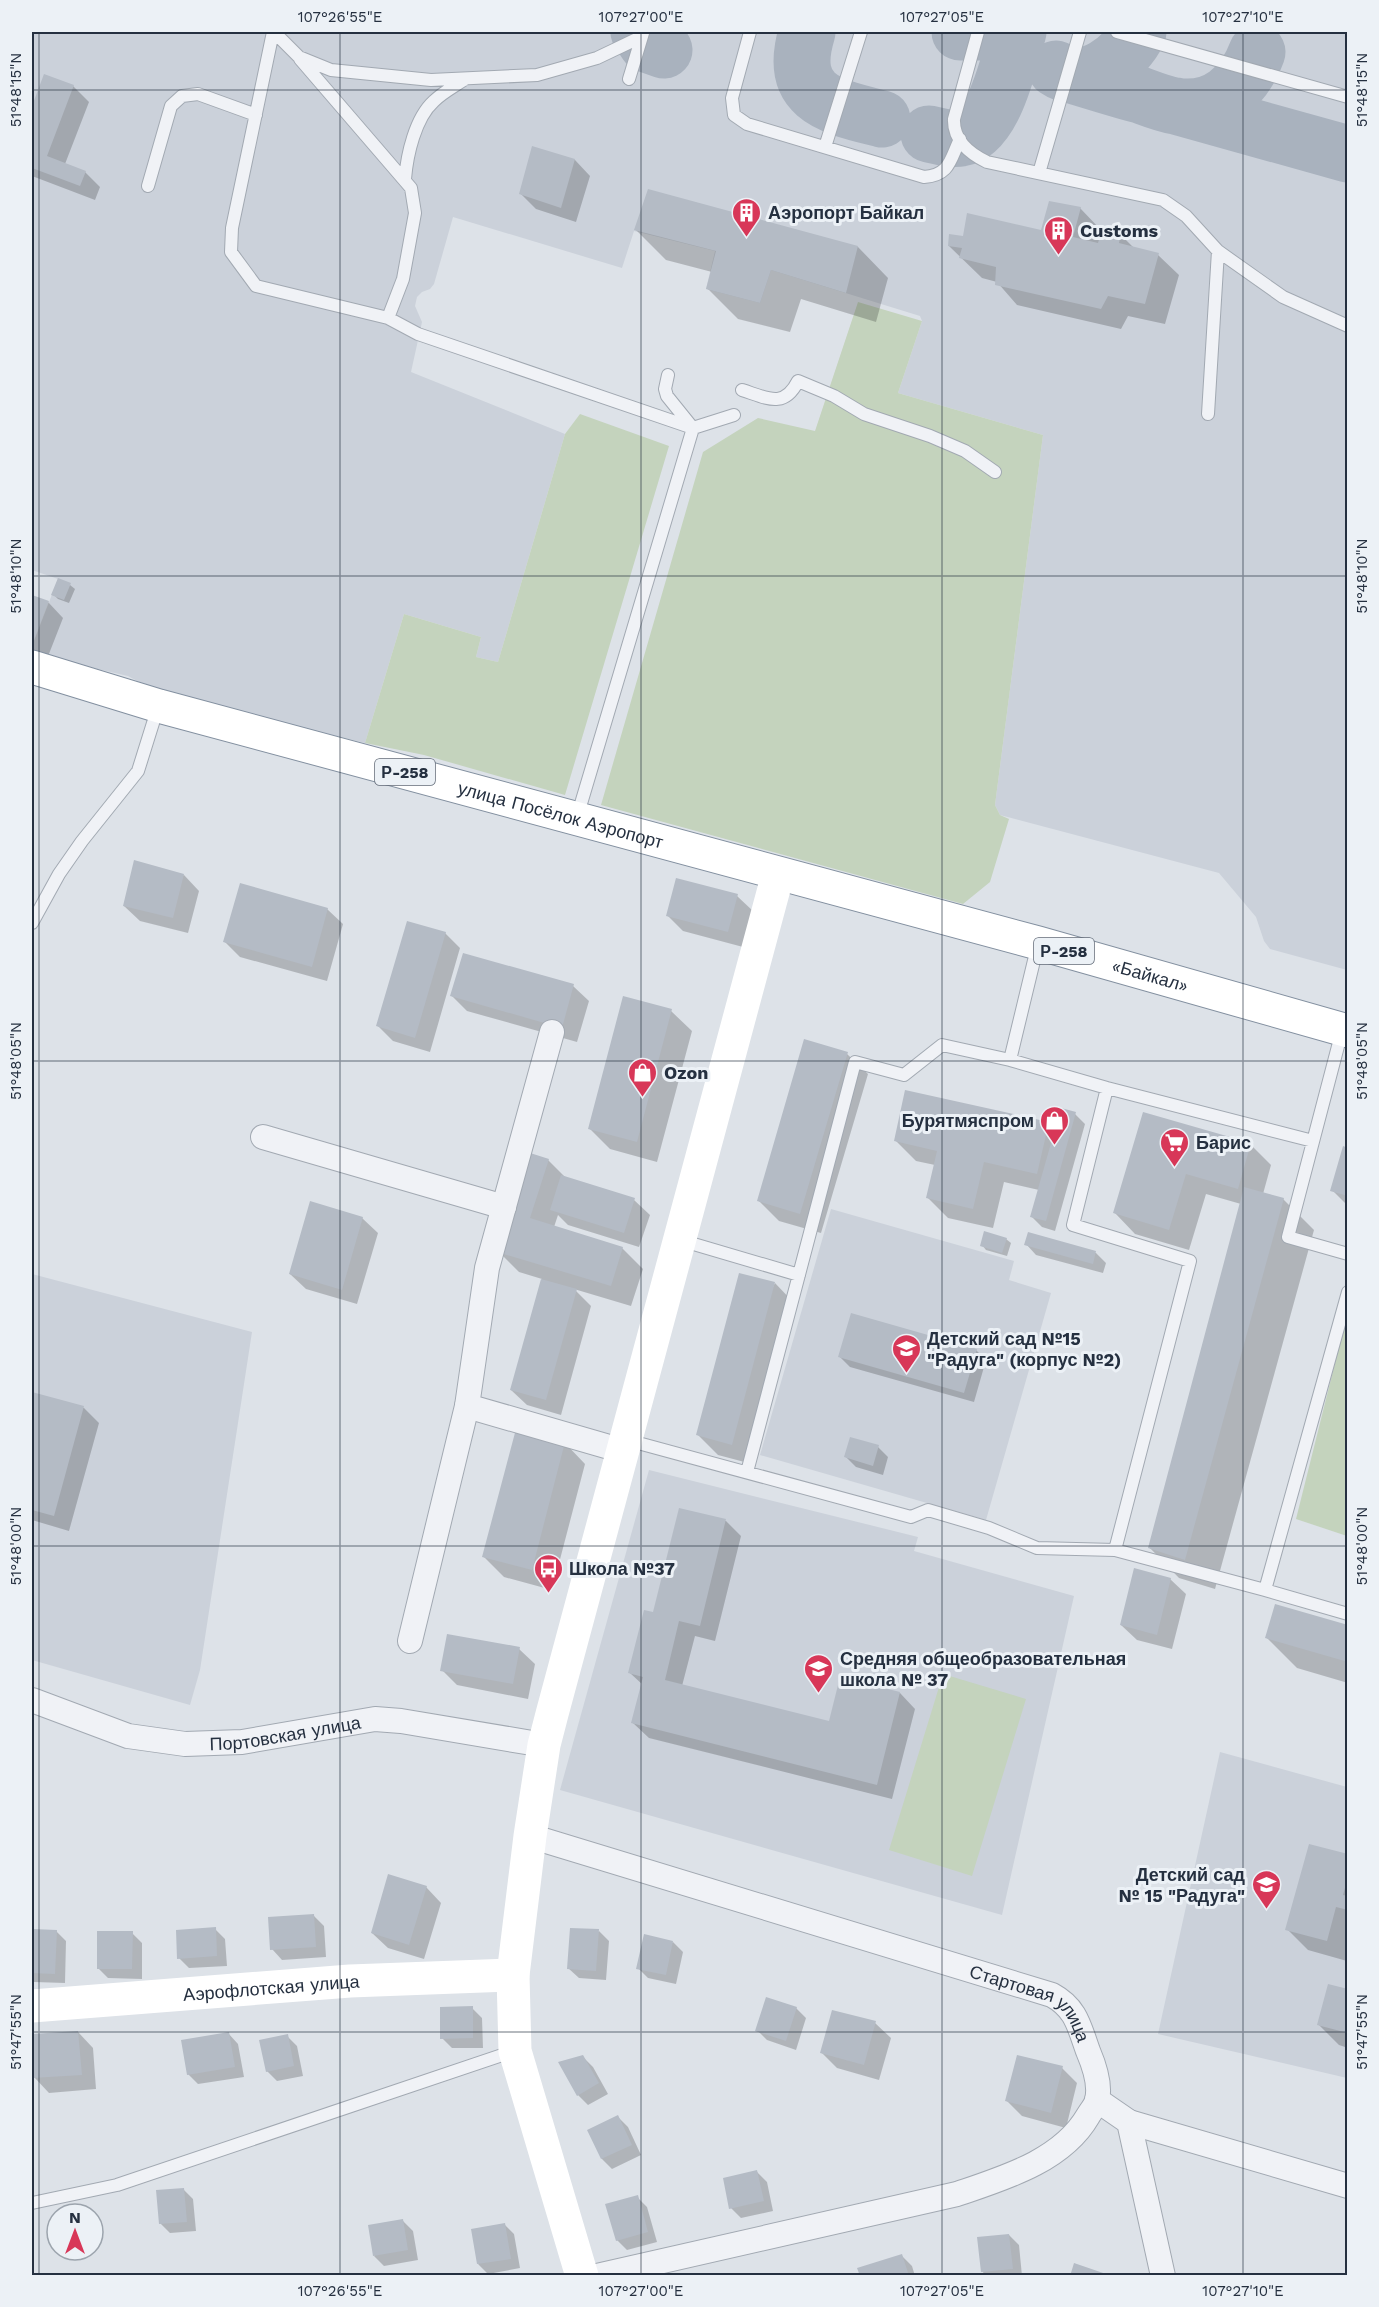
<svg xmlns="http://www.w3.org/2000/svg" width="1379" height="2307" font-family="'Work Sans',sans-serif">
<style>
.built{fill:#cbd1da}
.green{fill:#c4d3bd}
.shadow{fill:#0003}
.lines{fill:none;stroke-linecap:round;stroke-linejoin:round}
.taxiway{stroke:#a9b2be;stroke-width:57}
.building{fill:#b4bbc5}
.lane-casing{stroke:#a2a9b2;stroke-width:14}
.street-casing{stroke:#a2a9b2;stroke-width:26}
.highway-casing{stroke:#8390a0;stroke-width:35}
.lane{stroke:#f0f2f6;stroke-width:12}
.street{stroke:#f0f2f6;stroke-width:24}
.secondary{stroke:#fff;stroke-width:33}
.highway{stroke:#fff;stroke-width:33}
.ticks{fill:none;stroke:#253040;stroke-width:1.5;stroke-opacity:0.45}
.labels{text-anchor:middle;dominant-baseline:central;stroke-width:6;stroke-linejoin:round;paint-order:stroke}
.shield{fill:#ecf1f6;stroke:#616a77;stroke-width:1.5}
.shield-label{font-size:16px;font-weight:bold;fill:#253040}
.poi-label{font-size:18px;font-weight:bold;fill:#253040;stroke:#ecf1f6;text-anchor:start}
.street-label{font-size:18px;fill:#253040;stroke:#ecf1f6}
.neatline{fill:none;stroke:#253040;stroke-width:2}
.ticks-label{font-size:15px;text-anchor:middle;fill:#253040}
</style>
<rect width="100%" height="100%" fill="#dde2e8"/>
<!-- built -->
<path class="built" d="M32 32H1347V970L1270 949 1264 941 1256 917 1219 873 1000 815 995 805 1043 435 898 393 922 321 920 316 771 270 760 303 706 289 715 251 634 231 622 268 453 217 434 284 430 289 422 292 417 297 415 306 422 322 411 372 565 434 498 662 476 657 481 637 404 614 365 743 157 692 128 676 36 655 32 652V646L58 579 32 570Z
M831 1209 1014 1261 1009 1280 1051 1293 986 1520 760 1455Z
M32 1274 252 1332 200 1670 190 1705 32 1660Z
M649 1470 918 1537 914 1551 1074 1596 1002 1915 560 1790Z
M1220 1752 1347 1787V2078L1158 2034Z"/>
<!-- green -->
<path class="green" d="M858 302 922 321 898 393 1043 435 995 805 1000 815 1009 819 990 882 963 904 601 805 703 452 758 418 815 431Z
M580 414 669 446 565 795 424 755 365 743 404 614 481 637 476 657 498 662 565 434Z
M1347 1315V1536L1296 1519Z
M943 1674 1026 1699 972 1876 889 1850Z"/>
<!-- shadow -->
<path class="shadow" d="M45 76 73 86 89 102 65 164 85 172 100 187 95 200 32 176V111Z
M533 148 575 160 590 176 576 222 536 209 521 194Z
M1080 208 1100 229 1098 240 1120 234 1135 249 1158 255 1179 275 1165 324 1128 316 1121 329 1017 305 997 282 982 278 949 246 964 238 1042 232Z
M636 230 858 247 888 278 876 322 801 299 790 332 738 319 708 289 712 272 666 260Z
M70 585 75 589 69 603 58 599 53 594Z
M32 597 48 602 63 618 45 664 32 660Z
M184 875 199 891 188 933 140 921 124 906Z
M737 896 753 911 743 947 683 931 668 916Z
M327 909 343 924 327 981 240 957 225 942Z
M445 933 460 948 430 1052 393 1041 378 1026Z
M573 986 589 1001 577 1042 467 1011 452 996Z
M671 1011 692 1031 657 1162 610 1149 589 1128Z
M847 1054 868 1074 821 1233 779 1221 758 1200Z
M1075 1114 1085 1124 1055 1231 1042 1227 1032 1217 1039 1190 1004 1182 993 1228 948 1218 928 1198 935 1165 916 1161 895 1140 1048 1124 1056 1132Z
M1144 1114 1251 1145 1271 1165 1263 1194 1283 1199 1314 1230 1215 1589 1179 1578 1149 1547 1241 1204 1206 1194 1189 1250 1135 1234 1115 1213Z
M1348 1149V1206L1332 1190Z
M548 1160 566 1178 634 1200 650 1215 639 1247 568 1225 558 1215 554 1227 622 1248 643 1269 631 1306 574 1289 591 1306 561 1415 527 1405 511 1390 542 1279 519 1272 498 1251Z
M362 1218 378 1233 357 1304 306 1289 290 1274Z
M1029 1234 1096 1253 1106 1263 1103 1273 1036 1255 1026 1244Z
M1006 1239 1011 1243 1007 1256 986 1250 982 1245Z
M775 1283 795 1304 752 1464 718 1455 698 1435Z
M976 1350 986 1360 974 1402 850 1367 840 1357Z
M32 1393 84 1408 99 1423 69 1531 32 1520Z
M565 1443 585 1464 552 1590 504 1577 484 1557Z
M878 1447 888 1457 883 1475 856 1467 846 1457Z
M680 1510 726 1521 741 1536 715 1641 695 1636 682 1686 830 1723 900 1693 915 1709 892 1799 649 1738 633 1723 643 1685 630 1673 654 1614Z
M1170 1579 1186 1594 1172 1649 1137 1640 1121 1625Z
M1348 1627V1683L1297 1668 1267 1638Z
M519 1649 535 1664 528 1699 457 1685 442 1670Z
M1348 1856V1959L1347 1961 1308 1950 1287 1929Z
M426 1887 441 1903 424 1959 388 1948 372 1933Z
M314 1916 324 1926 326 1957 282 1960 272 1949Z
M215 1929 225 1939 227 1966 189 1968 179 1958Z
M32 1931H56L66 1941 65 1983 34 1982 32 1980Z
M599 1931 609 1941 606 1980 579 1978 568 1968Z
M132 1933 142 1943V1979L108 1978 98 1968Z
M673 1942 683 1952 676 1984 648 1978 638 1968Z
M1348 1990V2048L1339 2045 1319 2025Z
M472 2008 482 2018 483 2048H452L442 2038Z
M796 2008 806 2018 796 2050 767 2040 757 2030Z
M875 2023 891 2038 879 2080 837 2068 822 2053Z
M78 2032 93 2048 96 2089 49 2093 34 2077 32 2036Z
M228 2033 238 2044 244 2077 198 2084 188 2074Z
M287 2036 297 2046 303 2076 277 2081 267 2071Z
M583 2057 593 2067 608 2094 588 2105 578 2095Z
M1062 2068 1077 2083 1066 2128 1022 2116 1007 2101Z
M618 2117 628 2127 641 2155 612 2169 602 2159 589 2131Z
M757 2172 767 2182 773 2211 741 2218 731 2208Z
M183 2189 193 2199 196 2231 170 2233 160 2223Z
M637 2197 647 2207 657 2242 627 2250 617 2240Z
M403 2221 413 2231 418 2260 384 2266 374 2256Z
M504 2224 514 2234 520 2268 488 2274 478 2264Z
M1009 2235 1019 2245 1022 2276H986L982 2271Z
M902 2256 912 2266 915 2276H861Z
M291 2273 294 2276H276Z"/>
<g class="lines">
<!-- taxiway -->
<path class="taxiway" d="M639 32 647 44 664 50
M807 32C787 98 830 106 882 119
M960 32H991
M1056 69C1086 90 1126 58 1138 32
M1072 75C1095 82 1117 89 1140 95 1151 99 1163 104 1175 106 1215 113 1244 87 1257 52
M1176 106 1348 154
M929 134C939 136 951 140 961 138 995 132 1009 60 1018 32"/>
</g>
<!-- building -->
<path class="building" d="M44 74 74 85 47 156 86 171 80 186 32 168V106Z
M532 146 575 159 561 208 519 194Z
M648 189 858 246 846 293 771 270 760 303 706 289 716 251 634 230Z
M1049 201 1081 207 1073 237 1098 243 1102 229 1121 232 1119 243 1159 253 1145 304 1108 296 1101 309 995 285 996 267 959 258 962 248 948 246 949 234 963 236 967 213 1041 230Z
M58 578 71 583 64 600 51 595Z
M32 595 49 601 32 645Z
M134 860 184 874 173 918 123 906Z
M676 878 738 894 728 932 666 916Z
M240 883 328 908 312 967 223 942Z
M407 921 446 932 415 1038 376 1026Z
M463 953 574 984 562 1028 450 996Z
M623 996 672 1009 637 1142 588 1129Z
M804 1039 848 1052 800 1214 757 1201Z
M905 1090 1049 1122 1037 1174 984 1162 973 1209 926 1198 937 1151 894 1141Z
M1061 1108 1076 1112 1046 1221 1030 1217Z
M1143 1112 1251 1143 1238 1189 1186 1174 1169 1230 1113 1213Z
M1343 1146 1348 1148V1196L1330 1191Z
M527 1152 549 1159 530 1218 623 1247 611 1286 497 1252Z
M561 1175 635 1198 624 1233 550 1210Z
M1244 1187 1284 1198 1185 1560 1148 1548Z
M310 1201 363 1217 342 1290 289 1274Z
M984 1231 1007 1238 1002 1253 980 1246Z
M1028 1232 1096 1251 1093 1264 1024 1245Z
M739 1273 775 1282 732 1445 696 1435Z
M541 1279 577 1289 546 1400 510 1390Z
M851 1313 977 1349 964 1393 838 1357Z
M32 1392 84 1406 54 1516 32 1510Z
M516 1429 565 1442 532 1570 482 1557Z
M850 1437 879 1445 873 1466 844 1457Z
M679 1508 726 1519 700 1626 679 1621 665 1680 829 1721 840 1677 900 1692 877 1785 631 1723 643 1677 628 1673 644 1610 653 1612Z
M1134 1568 1171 1578 1157 1635 1120 1625Z
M1275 1604 1348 1625V1662L1265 1638Z
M447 1634 520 1647 513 1684 440 1671Z
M1309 1844 1348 1854V1877L1343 1895 1348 1896V1910L1336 1907 1327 1941 1285 1930Z
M388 1874 427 1886 409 1945 371 1933Z
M314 1914 316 1947 270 1950 268 1917Z
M216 1927 217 1956 177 1959 176 1930Z
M570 1928 599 1929 596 1971 567 1969Z
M32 1929 57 1930 55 1974 32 1973Z
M97 1931H133L132 1969H97Z
M644 1934 673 1941 666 1975 636 1969Z
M1328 1984 1348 1989V2033L1317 2025Z
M766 1997 797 2007 786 2041 755 2031Z
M473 2006V2038L440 2039V2007Z
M832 2010 876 2021 864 2065 820 2053Z
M78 2031 82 2075 32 2078V2034Z
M229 2032 235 2067 187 2075 181 2040Z
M288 2034 294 2066 266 2072 259 2040Z
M583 2055 599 2083 577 2096 558 2062Z
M1017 2055 1063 2066 1051 2113 1005 2101Z
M618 2115 632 2145 601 2159 587 2130Z
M757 2170 764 2201 729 2209 723 2178Z
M184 2188 187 2222 159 2224 156 2190Z
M638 2195 648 2232 616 2241 605 2204Z
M403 2219 408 2250 373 2256 368 2225Z
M505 2223 511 2259 477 2264 471 2229Z
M1009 2234 1013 2269 981 2272 977 2237Z
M902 2254 909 2276H860L857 2268Z
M1074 2263 1109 2275V2276H1070Z"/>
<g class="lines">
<defs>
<path id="lane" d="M273 32 232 228 231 252 256 286 388 318 418 334 693 428
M274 32 299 57 331 70 431 80 537 75 597 58 641 37
M750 32 732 98 734 115 747 124 924 177C950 175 950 160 960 139
M978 32 954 119C953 140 970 154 987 162L1163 200 1186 216 1218 251 1283 297 1348 326
M1117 32 1348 97
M300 59 411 188 415 213 403 279 388 318
M629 79 643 33
M825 147 861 32
M1039 173 1080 32
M405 179C407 155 415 118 434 101 443 92 455 86 465 79
M148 186 171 106 182 96 198 94 256 115
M668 375 665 389 667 396 692 427
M742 390C767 398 784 409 798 381L834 396 864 414 930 436 965 451 995 472
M1208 414 1218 251
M577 817 693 428 734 415
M32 923 59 874 82 841 138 771 158 707
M1038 944 1010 1060 1107 1088 1313 1141
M1342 1031 1288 1237 1348 1254
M1107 1088 1073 1225 1190 1261 1115 1550 1265 1590
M680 1240 799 1275
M1348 1292 1265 1590 1348 1614
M627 1440 911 1517 928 1510 989 1528 1037 1548 1115 1550
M747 1472 855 1062 904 1075 942 1045 1010 1060
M32 2203 117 2185 514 2051"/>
<g id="street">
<path d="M552 1032 487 1268 467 1406 623 1451"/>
<path d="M263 1137 504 1207"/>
<path d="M410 1641 467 1406"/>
<path id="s1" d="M32 1700 128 1736 185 1744 242 1742 375 1719 401 1721 544 1745"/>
<path id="s2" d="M530 1836 1052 1995C1076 2008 1079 2026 1088 2051 1094 2065 1101 2084 1097 2100 1096 2105 1091 2111 1088 2116 1062 2161 1004 2178 957 2194L597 2276"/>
<path d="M1097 2100 1129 2122 1163 2276"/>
<path d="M1129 2122 1348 2186"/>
</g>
<g id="highway">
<path id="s4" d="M32 667 159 706 1038 943 1348 1031"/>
</g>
</defs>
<!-- lane casing -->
<use href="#lane" class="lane-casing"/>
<!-- street casing -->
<use href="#street" class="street-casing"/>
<!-- highway casing -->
<use href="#highway" class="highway-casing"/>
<!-- lane -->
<use href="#lane" class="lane"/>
<!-- street -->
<use href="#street" class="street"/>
<!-- secondary -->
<g class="secondary">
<path id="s3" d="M32 2006 350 1981 513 1975"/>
<path d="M582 2276 515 2051 513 1975 530 1836 544 1745 552 1714 778 874"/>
</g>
<!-- highway -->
<use href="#highway" class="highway"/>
</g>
<!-- ticks -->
<path class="ticks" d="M39 32V2276M340 32V2276M641 32V2276M942 32V2276M1243 32V2276M32 90H1348M32 576H1348M32 1061H1348M32 1546H1348M32 2032H1348"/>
<!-- icons -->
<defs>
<symbol id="building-pin" viewBox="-11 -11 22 30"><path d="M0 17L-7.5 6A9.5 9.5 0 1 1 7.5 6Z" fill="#d83758" stroke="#ecf1f6"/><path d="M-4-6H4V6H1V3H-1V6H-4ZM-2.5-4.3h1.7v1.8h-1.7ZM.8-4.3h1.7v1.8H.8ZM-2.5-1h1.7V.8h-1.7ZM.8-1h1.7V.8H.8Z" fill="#fff"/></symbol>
<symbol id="shop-pin" viewBox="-11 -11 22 30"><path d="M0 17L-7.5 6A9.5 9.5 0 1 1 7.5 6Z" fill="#d83758" stroke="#ecf1f6"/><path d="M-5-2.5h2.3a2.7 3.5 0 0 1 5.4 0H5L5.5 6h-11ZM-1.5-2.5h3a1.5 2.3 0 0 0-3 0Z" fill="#fff"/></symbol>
<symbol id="supermarket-pin" viewBox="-11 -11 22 30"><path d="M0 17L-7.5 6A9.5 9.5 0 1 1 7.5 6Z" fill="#d83758" stroke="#ecf1f6"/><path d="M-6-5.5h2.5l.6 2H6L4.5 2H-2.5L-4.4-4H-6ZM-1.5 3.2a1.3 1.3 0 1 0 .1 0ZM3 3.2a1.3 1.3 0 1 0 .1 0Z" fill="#fff"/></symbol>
<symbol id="school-pin" viewBox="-11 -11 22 30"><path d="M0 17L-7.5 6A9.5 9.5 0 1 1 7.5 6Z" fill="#d83758" stroke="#ecf1f6"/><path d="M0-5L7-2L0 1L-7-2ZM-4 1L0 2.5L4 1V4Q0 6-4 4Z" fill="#fff"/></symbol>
<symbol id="bus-pin" viewBox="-11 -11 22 30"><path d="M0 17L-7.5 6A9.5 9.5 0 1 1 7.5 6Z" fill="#d83758" stroke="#ecf1f6"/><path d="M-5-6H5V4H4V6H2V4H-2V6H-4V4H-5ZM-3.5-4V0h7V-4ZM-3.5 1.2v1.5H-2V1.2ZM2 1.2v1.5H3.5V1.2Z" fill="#fff"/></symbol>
</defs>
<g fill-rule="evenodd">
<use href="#building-pin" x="730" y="196" width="33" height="45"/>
<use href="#building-pin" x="1042" y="214" width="33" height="45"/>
<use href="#shop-pin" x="626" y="1056" width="33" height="45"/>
<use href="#shop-pin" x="1038" y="1104" width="33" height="45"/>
<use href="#supermarket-pin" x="1158" y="1126" width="33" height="45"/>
<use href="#school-pin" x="890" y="1332" width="33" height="45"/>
<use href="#bus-pin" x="532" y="1552" width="33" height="45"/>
<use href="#school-pin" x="802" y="1652" width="33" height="45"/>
<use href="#school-pin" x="1250" y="1868" width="33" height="45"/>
</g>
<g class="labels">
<!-- shield labels -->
<g class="shield">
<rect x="375" y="759" width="60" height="26" rx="4.5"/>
<rect x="1034" y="938" width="60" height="26" rx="4.5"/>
</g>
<g class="shield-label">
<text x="405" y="772">Р-258</text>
<text x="1064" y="951">Р-258</text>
</g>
<!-- poi labels -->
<g class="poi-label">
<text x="768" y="212">Аэропорт Байкал</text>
<text x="1080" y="230">Customs</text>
<text x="664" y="1072">Ozon</text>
<text x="1034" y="1120" text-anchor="end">Бурятмяспром</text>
<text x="1196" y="1142">Барис</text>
<text x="927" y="1338">Детский сад №15<tspan x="927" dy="21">"Радуга" (корпус №2)</tspan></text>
<text x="569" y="1568">Школа №37</text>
<text x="840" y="1658">Средняя общеобразовательная<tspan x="840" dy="21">школа № 37</tspan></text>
<text x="1245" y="1874" text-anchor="end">Детский сад<tspan x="1245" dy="21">№ 15 "Радуга"</tspan></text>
</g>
<!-- street labels -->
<g class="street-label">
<text stroke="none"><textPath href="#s4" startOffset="549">улица Посёлок Аэропорт</textPath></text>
<text stroke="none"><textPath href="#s4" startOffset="1160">«Байкал»</textPath></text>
<text stroke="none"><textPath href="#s1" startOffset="261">Портовская улица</textPath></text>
<text stroke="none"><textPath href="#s3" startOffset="240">Аэрофлотская улица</textPath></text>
<text stroke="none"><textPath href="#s2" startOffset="532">Стартовая улица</textPath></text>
</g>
</g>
<!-- border -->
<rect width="1379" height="2307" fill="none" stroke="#ecf1f6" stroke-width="66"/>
<!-- north arrow -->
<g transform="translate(75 2232)"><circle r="28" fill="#ecf1f6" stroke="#9ca4ad" stroke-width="1.5"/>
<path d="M0-4.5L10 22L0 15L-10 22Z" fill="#d83758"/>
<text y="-9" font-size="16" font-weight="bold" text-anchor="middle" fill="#253040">N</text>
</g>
<rect x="33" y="33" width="1313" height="2241" class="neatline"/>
<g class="ticks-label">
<text x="340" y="22">107°26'55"E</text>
<text x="641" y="22">107°27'00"E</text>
<text x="942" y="22">107°27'05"E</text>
<text x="1243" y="22">107°27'10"E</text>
<text transform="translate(16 90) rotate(-90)" y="5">51°48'15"N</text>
<text transform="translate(1362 90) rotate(-90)" y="5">51°48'15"N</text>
<text transform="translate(16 576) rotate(-90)" y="5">51°48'10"N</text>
<text transform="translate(1362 576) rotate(-90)" y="5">51°48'10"N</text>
<text transform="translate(16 1061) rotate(-90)" y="5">51°48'05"N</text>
<text transform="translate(1362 1061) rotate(-90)" y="5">51°48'05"N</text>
<text transform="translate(16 1546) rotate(-90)" y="5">51°48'00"N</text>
<text transform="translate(1362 1546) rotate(-90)" y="5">51°48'00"N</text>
<text transform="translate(16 2032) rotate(-90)" y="5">51°47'55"N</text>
<text transform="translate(1362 2032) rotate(-90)" y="5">51°47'55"N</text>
<text x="340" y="2296">107°26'55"E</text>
<text x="641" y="2296">107°27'00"E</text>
<text x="942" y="2296">107°27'05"E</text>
<text x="1243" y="2296">107°27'10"E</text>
</g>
</svg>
